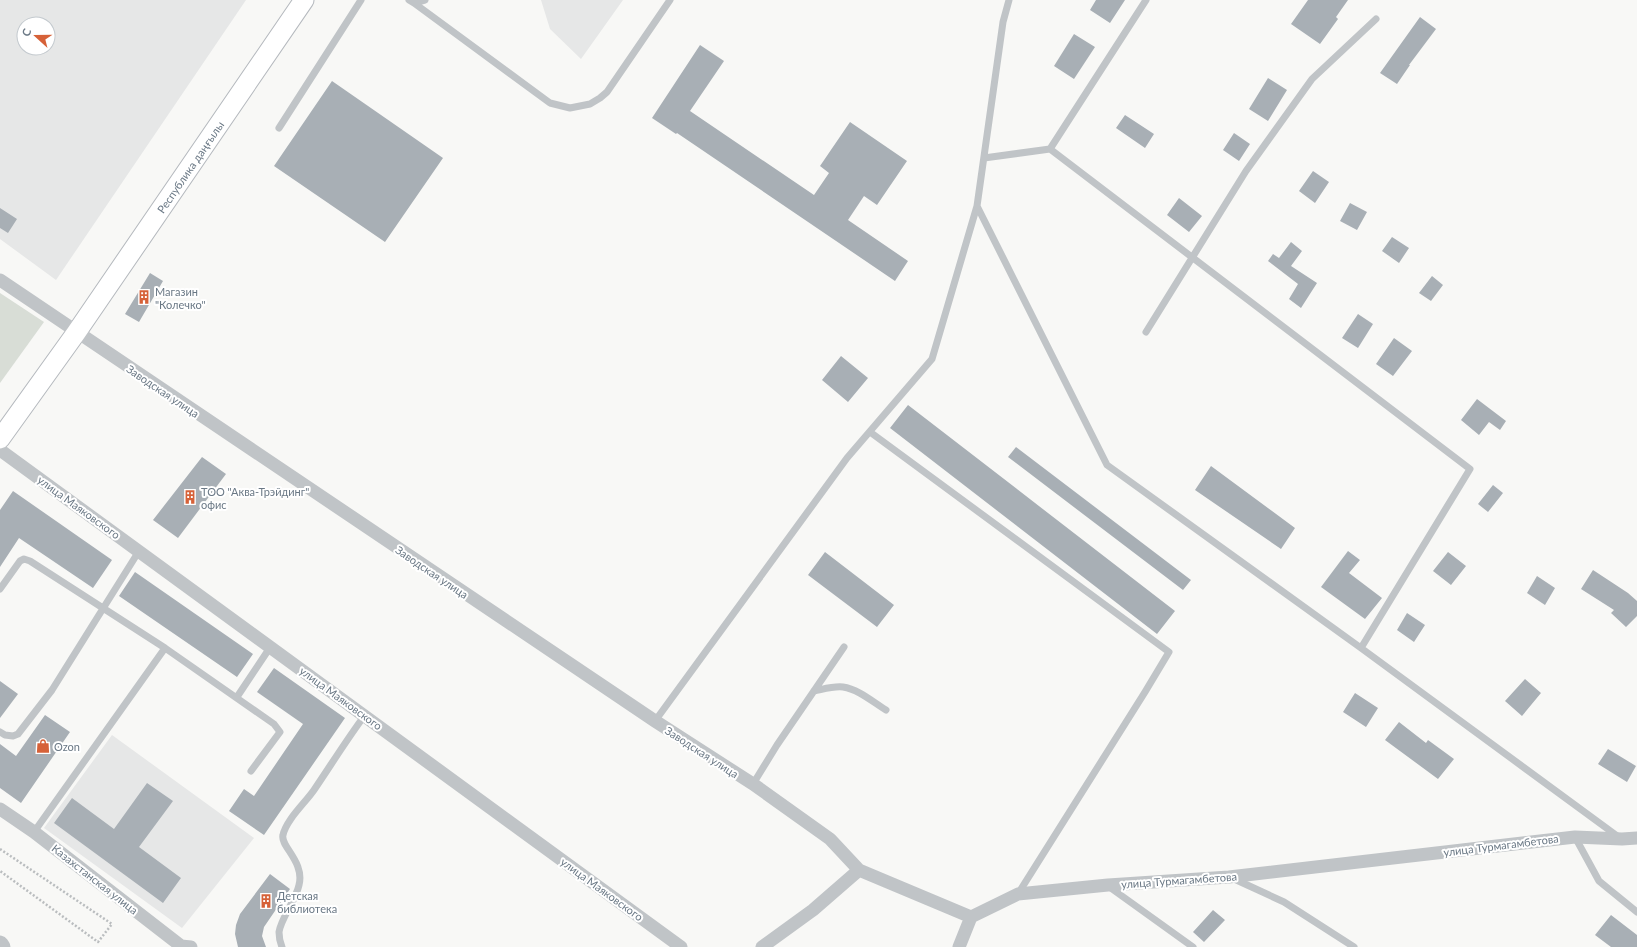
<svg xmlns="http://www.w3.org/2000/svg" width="1637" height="947" font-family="Lato,sans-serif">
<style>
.built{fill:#e6e7e7;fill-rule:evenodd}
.green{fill:#d8ddd6}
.building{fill:#a8afb5}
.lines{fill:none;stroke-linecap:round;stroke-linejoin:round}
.secondary-casing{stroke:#b5b9be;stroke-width:21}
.path{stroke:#babdbf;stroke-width:2.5;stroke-dasharray:2 2;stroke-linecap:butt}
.service{stroke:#c0c4c7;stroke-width:7}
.minor{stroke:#c0c4c7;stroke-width:13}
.tertiary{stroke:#c0c4c7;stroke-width:17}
.secondary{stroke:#fff;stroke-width:19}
.labels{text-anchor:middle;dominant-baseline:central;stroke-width:4;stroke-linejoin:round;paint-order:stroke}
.street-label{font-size:11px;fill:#6a7885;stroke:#fff}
.poi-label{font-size:11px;fill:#6a7885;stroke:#fff;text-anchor:start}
</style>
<rect width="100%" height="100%" fill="#f8f8f6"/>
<!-- built -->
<path class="built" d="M0 0H246L56 280 0 239ZM24 24H48V48H24Z
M541 0H623L581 59 550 29Z
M112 735 254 838 182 928 44 828Z"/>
<!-- green -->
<path class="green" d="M0 293 44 322 0 383Z"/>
<!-- building -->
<path class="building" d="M1096 0H1125L1110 23 1090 10Z
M1308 0H1348L1336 17 1338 19 1320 44 1291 24Z
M1420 17 1436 29 1409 65H1410L1397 84 1380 73Z
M1074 34 1095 47 1074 79 1054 66Z
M700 45 724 61 690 111 814 195 829 173 820 166 850 122 907 161 877 205 864 196 848 220 908 261 895 281 677 133 676 134 652 118Z
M1268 78 1287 90 1268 121 1249 109Z
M332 81 443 158 385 242 274 166Z
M1125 115 1154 134 1145 148 1116 128Z
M1234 133 1250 144 1239 161 1223 150Z
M1313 171 1329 182 1315 203 1299 191Z
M1179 198 1202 216 1189 232 1167 215Z
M1350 203 1367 212 1357 230 1340 221Z
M0 208 17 219 8 233 0 228Z
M1392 237 1409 248 1399 263 1382 251Z
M1291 242 1302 251 1291 266 1317 283 1301 308 1289 299 1298 284 1268 261 1273 254 1279 258Z
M150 273 163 281 139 322 125 314Z
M1432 276 1443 285 1431 301 1419 293Z
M1358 314 1373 324 1358 348 1342 338Z
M1394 338 1412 351 1393 376 1376 364Z
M841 356 868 378 848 402 822 380Z
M1477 399 1506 421 1500 430 1489 422 1479 435 1461 420Z
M908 405 1175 611 1157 634 890 428Z
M1016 447 1191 580 1183 590 1008 457Z
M202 457 226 474 178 538 153 520Z
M1211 466 1295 528 1281 549 1195 490Z
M1493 485 1503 493 1488 512 1478 504Z
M13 491 112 560 93 588 19 538 0 567V510Z
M1348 551 1360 560 1349 573 1382 598 1365 619 1321 587Z
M825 552 894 605 877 627 808 575Z
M1448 552 1466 566 1451 585 1433 571Z
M1593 570 1628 593 1637 601V616L1626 627 1611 613 1614 610 1581 589Z
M135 572 253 654 237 677 119 596Z
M1537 576 1555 588 1545 605 1527 593Z
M1407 613 1425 625 1414 642 1397 630Z
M274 668 345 718 264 835 229 811 244 789 254 796 303 724 257 692Z
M1525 679 1541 693 1522 716 1505 701Z
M0 681 18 694 0 718Z
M1355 693 1378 708 1366 727 1343 712Z
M45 715 70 732 21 803 0 788V744L16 756Z
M1399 722 1426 743 1428 740 1454 759 1438 779 1385 740Z
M1608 749 1636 766 1627 782 1598 764Z
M147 783 173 801 139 847 181 878 163 903 54 823 72 798 114 829Z
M270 874 290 889 264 927 262 936 266 947H238L235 934 236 925 240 914Z
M1213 910 1225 920 1204 942 1193 932Z
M1611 915 1637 935V947H1611L1595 935Z"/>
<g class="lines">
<defs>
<g id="secondary">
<path id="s1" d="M0 439 76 333 304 0"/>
</g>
</defs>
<!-- secondary casing -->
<use href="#secondary" class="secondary-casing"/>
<!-- path -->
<path class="path" d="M0 849 112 924 98 942 0 871"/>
<!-- service -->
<path class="service" d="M409 0 414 3 425 0
M1009 0 1003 22 977 206 1107 465 1361 648 1620 838
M414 3 550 103 570 108 590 104 600 98 607 92 670 0
M279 128 361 0
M1050 149 1146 0
M984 158 1050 149 1470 469 1361 648
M1146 332 1246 171 1312 79 1376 19
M870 432 1169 652 1145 692 1018 894
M0 589 20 561 24 559 30 561 165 648
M814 691C824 689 833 686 843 687 858 689 873 702 886 710
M237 697 271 646
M655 721 847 458 932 359 977 206
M0 732 5 735 13 736 18 734 52 690 139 551
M753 784 777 745 844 647
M34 832 165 648 274 724 280 732 251 771
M1575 837 1599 881 1637 912
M1232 878 1284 902 1354 947
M1108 886 1193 947
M282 947C280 942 279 937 279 932 281 918 296 900 299 885 305 862 280 846 283 835 286 820 305 803 314 790 331 765 347 739 365 715"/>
<!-- minor -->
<path class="minor" d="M0 280 655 721 753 784 830 839 859 870
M0 450 681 947
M0 809 34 832 181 946 191 947
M762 947 813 910 859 870 971 917 1018 894 1108 885 1229 877 1575 837 1622 839 1637 838
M959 947 971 917"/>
<!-- tertiary -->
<path class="tertiary" d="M0 944 2 947"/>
<!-- secondary -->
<use href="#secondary" class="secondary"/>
</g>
<!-- icons -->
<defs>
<symbol id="building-bare" viewBox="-9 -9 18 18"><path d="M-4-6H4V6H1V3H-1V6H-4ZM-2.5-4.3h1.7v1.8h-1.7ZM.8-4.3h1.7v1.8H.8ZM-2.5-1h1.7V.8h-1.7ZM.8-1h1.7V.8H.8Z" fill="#d66138" stroke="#fff" stroke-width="2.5" paint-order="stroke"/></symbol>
<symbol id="shop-bare" viewBox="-9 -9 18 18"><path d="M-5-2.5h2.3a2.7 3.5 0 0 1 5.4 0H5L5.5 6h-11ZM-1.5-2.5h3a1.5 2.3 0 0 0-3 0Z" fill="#d66138" stroke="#fff" stroke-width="2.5" paint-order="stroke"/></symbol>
</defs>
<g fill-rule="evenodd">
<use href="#building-bare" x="134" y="287" width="20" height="20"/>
<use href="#building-bare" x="180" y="487" width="20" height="20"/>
<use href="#shop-bare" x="33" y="736" width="20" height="20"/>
<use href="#building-bare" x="256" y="891" width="20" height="20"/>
</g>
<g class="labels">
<!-- street labels -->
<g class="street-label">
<text stroke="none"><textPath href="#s1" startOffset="332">Республика даңғылы</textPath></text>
<text transform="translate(163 391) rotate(34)">Заводская улица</text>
<text transform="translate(79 507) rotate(36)">улица Маяковского</text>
<text transform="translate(432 572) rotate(34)">Заводская улица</text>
<text transform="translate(341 698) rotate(36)">улица Маяковского</text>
<text transform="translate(702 752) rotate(33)">Заводская улица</text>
<text transform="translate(1501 845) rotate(-7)">улица Турмагамбетова</text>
<text transform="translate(95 879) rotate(38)">Казахстанская улица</text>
<text transform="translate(1179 880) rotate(-4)">улица Турмагамбетова</text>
<text transform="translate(602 889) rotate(36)">улица Маяковского</text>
</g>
<!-- poi labels -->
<g class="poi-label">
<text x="155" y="291">Магазин<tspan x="155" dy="13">"Колечко"</tspan></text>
<text x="201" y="491">ТОО "Аква-Трэйдинг"<tspan x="201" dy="13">офис</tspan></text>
<text x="54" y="746">Ozon</text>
<text x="277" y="895">Детская<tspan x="277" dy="13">библиотека</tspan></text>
</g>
</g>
<!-- north arrow -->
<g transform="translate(36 36) rotate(291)"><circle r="19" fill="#ffffff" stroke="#c3c9ce"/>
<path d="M0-3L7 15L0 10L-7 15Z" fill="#d66138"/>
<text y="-6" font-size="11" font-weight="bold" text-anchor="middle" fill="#6a7885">С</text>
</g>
</svg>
